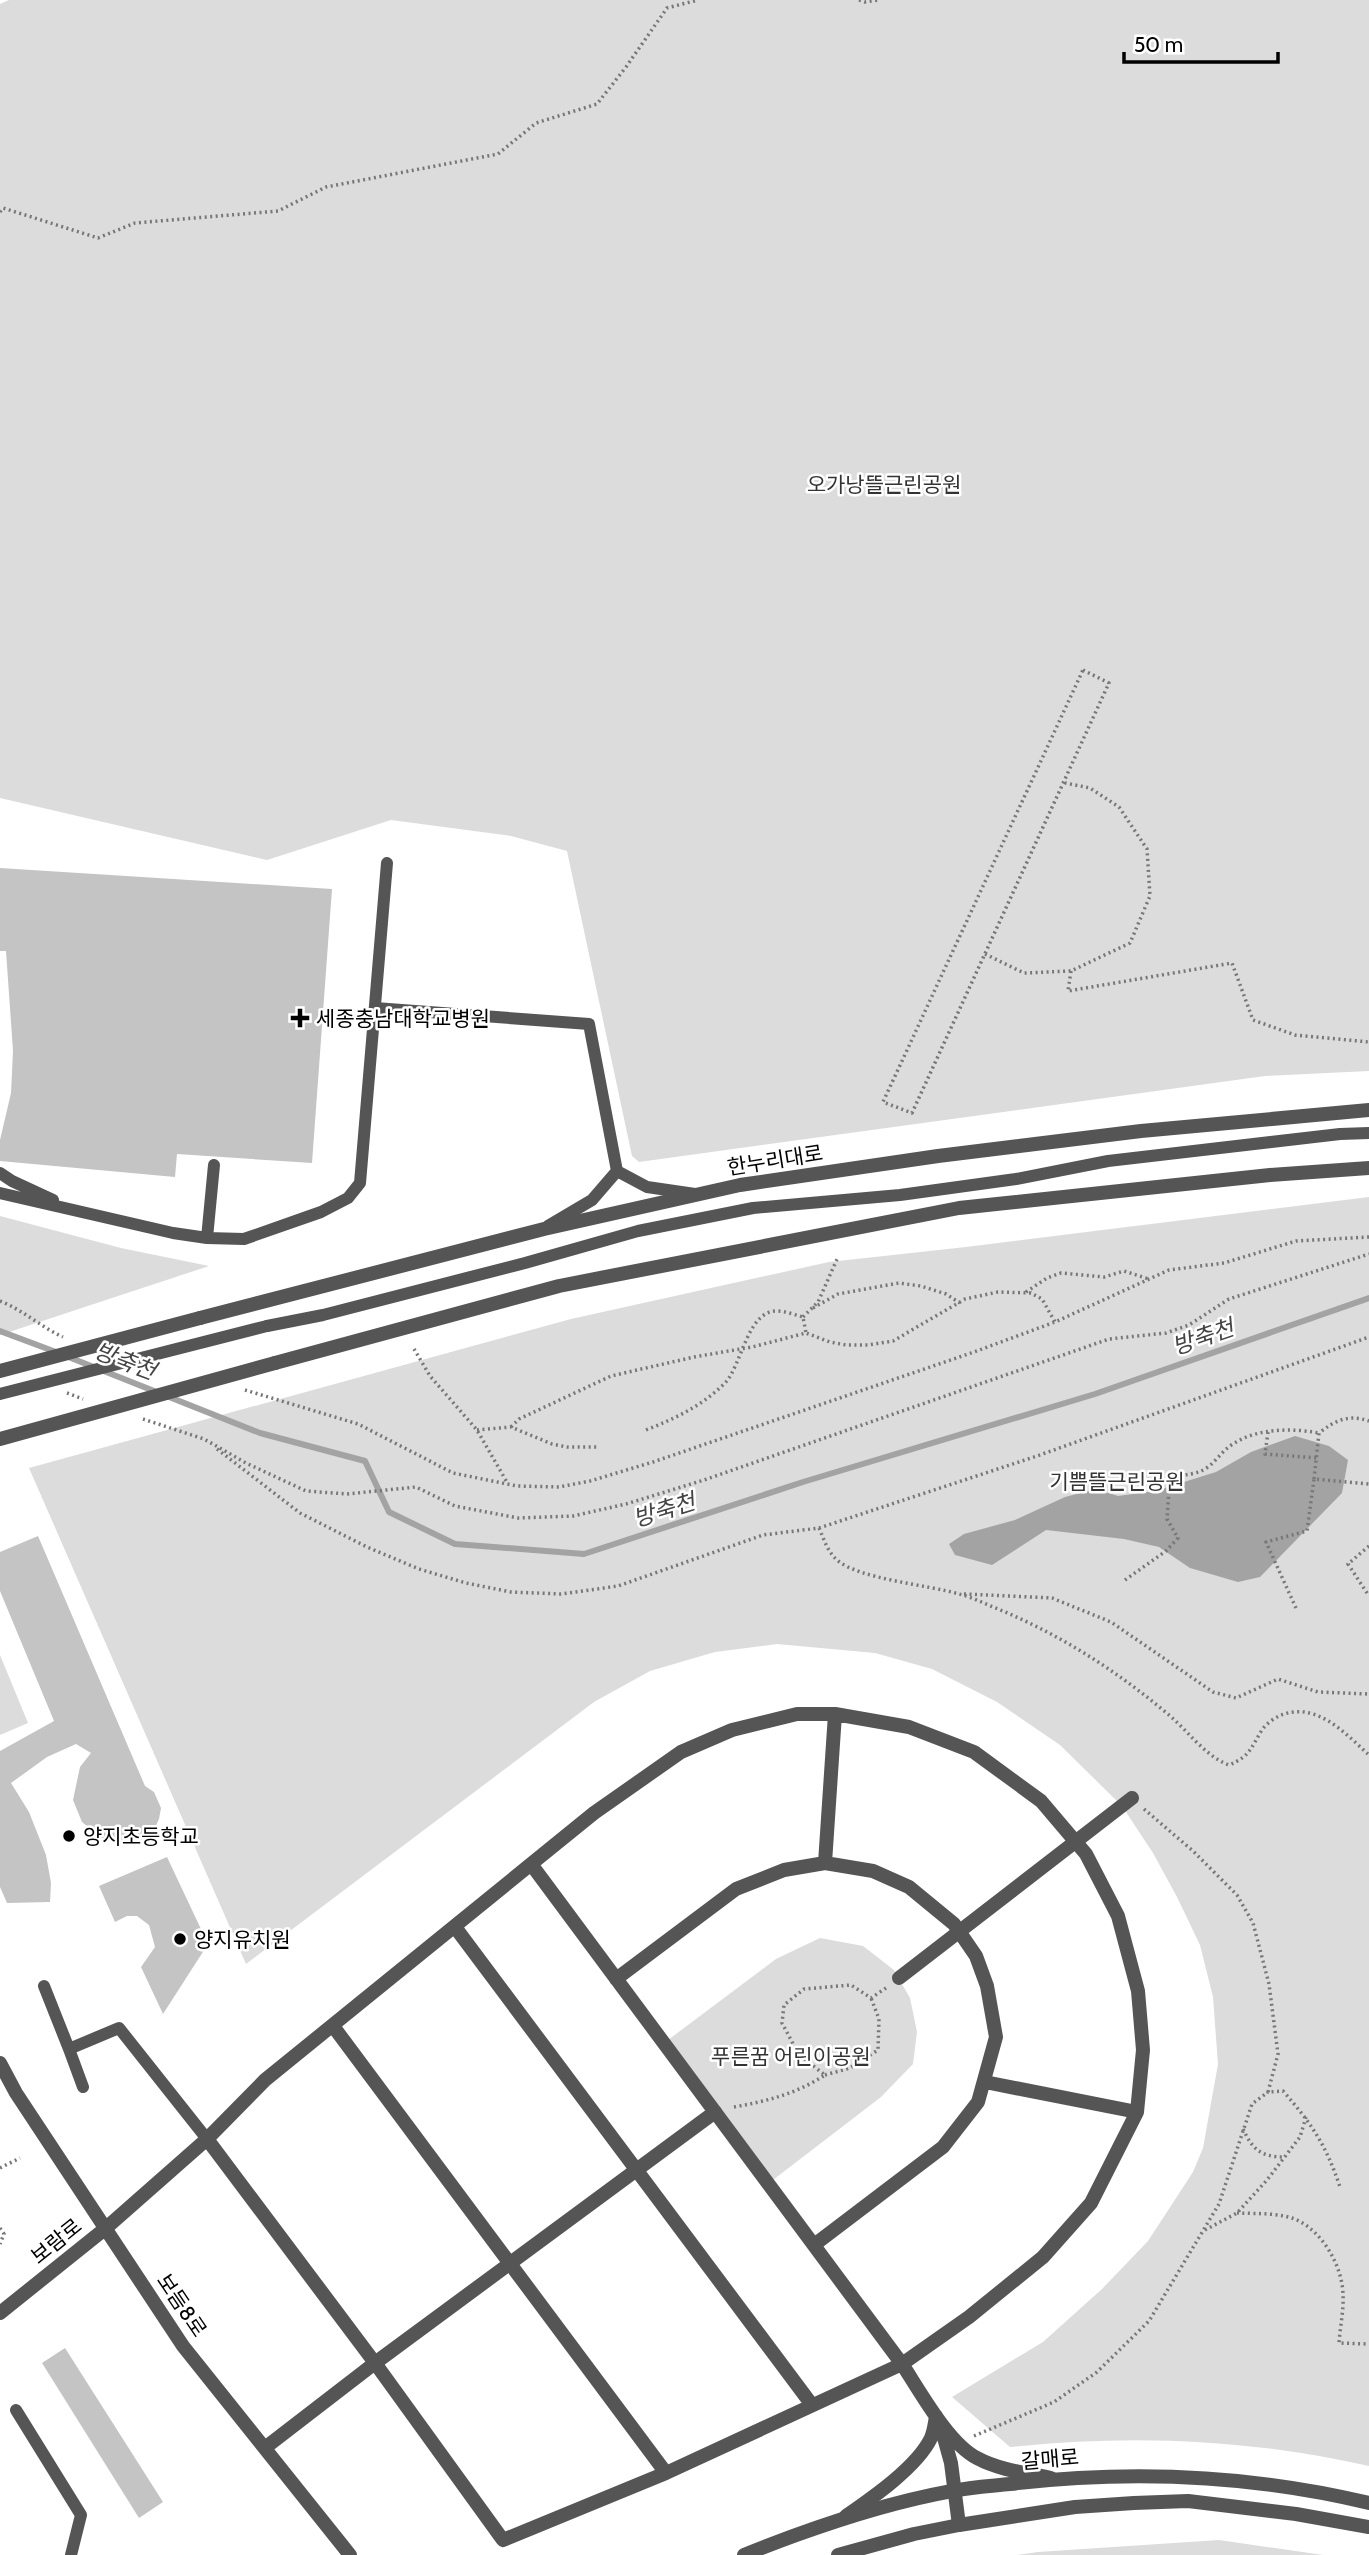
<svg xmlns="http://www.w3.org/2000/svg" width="1369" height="2555" font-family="Cabin,'Noto Sans KR',sans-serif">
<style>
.green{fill:#dcdcdc}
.water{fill:#a3a3a3}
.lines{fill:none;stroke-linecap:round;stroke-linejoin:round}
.stream{stroke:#a3a3a3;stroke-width:6}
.building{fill:#c4c4c4}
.path{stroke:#777;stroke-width:3.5;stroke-dasharray:2 3.5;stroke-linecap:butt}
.service{stroke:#555;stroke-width:12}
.pedestrian{stroke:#555;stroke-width:14}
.minor{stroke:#555;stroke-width:14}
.tertiary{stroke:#555;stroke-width:14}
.service-bridge{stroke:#555;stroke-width:12}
.tertiary-bridge{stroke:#555;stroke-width:14}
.poi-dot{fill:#000;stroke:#fff;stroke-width:2.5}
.labels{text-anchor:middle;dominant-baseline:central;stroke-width:5;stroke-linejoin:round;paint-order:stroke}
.park-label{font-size:21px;fill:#333;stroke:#fff}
.poi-label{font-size:21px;fill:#000;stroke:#fff;text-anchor:start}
.street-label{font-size:21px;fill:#000;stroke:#fff}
.water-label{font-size:23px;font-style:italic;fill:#444;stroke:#fff}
</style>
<rect width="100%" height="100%" fill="#fff"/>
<!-- green -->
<path class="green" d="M9 0H1369V1071L1265 1076 639 1162 632 1156 567 851 511 836 391 820 267 860 0 798V4Z
M1369 1197V2466C1248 2439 1133 2434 1010 2447L952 2397 1043 2342 1102 2289 1148 2241 1193 2172 1203 2148 1218 2064 1213 1997 1200 1945 1177 1897 1153 1853 1122 1806 1060 1745 997 1702 932 1669 875 1653 777 1644 715 1652 650 1671 594 1702 246 1964 29 1468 571 1319 829 1262 966 1247Z
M0 1216 121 1248 209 1266 0 1335Z
M0 1655 28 1723 0 1735Z
M820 1938 863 1946 894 1970 910 1998 917 2032 913 2064 881 2097 769 2183 664 2043 776 1959Z
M1219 2540 1323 2555H1017L1038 2552Z"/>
<!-- water -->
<path class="water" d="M1295 1436 1329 1446 1348 1460 1342 1493 1260 1577 1238 1582 1190 1568 1159 1547 1124 1539 1046 1530 992 1565 955 1555 949 1544 964 1534 1015 1520 1065 1497 1096 1489 1118 1496 1155 1491 1216 1472 1251 1452Z"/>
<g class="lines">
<!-- stream -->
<path class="stream" d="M0 1331 56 1352
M66 1356 260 1433 365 1461 389 1512 455 1544 584 1554 803 1482 1095 1394 1369 1298"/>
</g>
<!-- building -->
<path class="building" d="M0 868 332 889 312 1163 177 1154 175 1177 0 1161V1140L11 1093 13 1051 6 951H0Z
M38 1536 145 1786 154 1792 161 1808 159 1819 152 1834 135 1843 103 1839 82 1822 73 1800 80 1767 91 1753 76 1744 47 1757 11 1783 29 1812 46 1855 51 1883 50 1902 7 1903 0 1887V1751L54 1721 0 1591V1552Z
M167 1857 208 1944 163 2014 141 1967 155 1947 149 1925 137 1916H127L115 1922 99 1886Z
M65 2348 163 2502 139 2518 42 2363Z"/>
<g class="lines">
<!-- path -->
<path class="path" d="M859 0 865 2 879 0
M0 212 3 208 98 238 135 223 278 211 326 187 498 154 536 123 597 104 626 67 667 8 698 0
M1083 670 1109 683 912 1113 883 1102Z
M985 954 1024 973 1071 971 1130 943 1150 896 1147 849 1119 807 1090 788 1065 783
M1071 971 1068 991 1232 963 1253 1020 1295 1035 1369 1042
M1026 1292 1047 1278 1061 1273 1104 1277 1124 1271 1149 1279
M0 1301C23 1310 41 1327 63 1337
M813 1308 838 1294 899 1283 921 1286 946 1294 960 1303
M803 1317 818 1302 838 1257
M414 1349 430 1376 477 1430 508 1484
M245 1390 358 1424 453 1473 517 1486 559 1487 590 1481 653 1462 974 1352 1055 1322 1169 1270 1224 1263 1296 1241 1369 1237
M67 1393 83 1399
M143 1419 204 1439 246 1463 306 1491 347 1494 416 1487 455 1506 518 1518 573 1516 626 1504 704 1480 1109 1339 1166 1333 1189 1325 1229 1299 1369 1254
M511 1427 519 1419 611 1376 694 1357 752 1347 806 1333 830 1342 846 1345H868L893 1341 965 1299 998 1292 1031 1293 1042 1299 1055 1322
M477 1430 511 1427 552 1444 567 1447H599
M646 1430C676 1418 702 1406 725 1383 742 1365 747 1311 777 1311 786 1311 795 1315 803 1317L806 1333
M1268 1432 1265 1454 1317 1458
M217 1449 300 1513 367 1547 419 1569 466 1583 511 1592 561 1594 618 1586 763 1535 819 1528 1037 1456 1369 1337
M1314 1479 1319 1433C1336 1420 1348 1414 1369 1421
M819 1528C824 1539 827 1551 837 1560 858 1579 929 1585 959 1594 972 1597 985 1604 998 1609 1061 1635 1117 1671 1169 1715 1189 1732 1205 1756 1229 1765 1251 1756 1251 1747 1262 1730 1266 1724 1273 1719 1279 1716 1315 1700 1344 1732 1369 1755
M1369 1546 1348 1564 1369 1596
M1125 1580 1166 1551 1178 1538 1167 1519 1170 1476C1184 1475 1197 1475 1208 1467 1217 1460 1223 1450 1233 1444 1257 1428 1292 1428 1319 1433
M964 1594 1052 1598 1111 1622 1213 1692 1236 1698 1278 1679 1318 1692 1369 1694
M1296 1608 1266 1542 1307 1531 1314 1479 1369 1484
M1144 1809 1193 1851 1237 1895 1253 1923 1269 1984 1278 2054 1268 2092 1283 2091C1312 2124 1326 2145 1340 2187
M825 2075 850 2068 878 2050 879 2019 871 1998
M734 2107C767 2101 796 2094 825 2075L799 2055 782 2023 784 2005 804 1989 851 1985 871 1998 886 1988
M1243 2129C1253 2150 1261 2157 1285 2157
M0 2168 20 2158
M1237 2213C1257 2214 1283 2212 1301 2222 1325 2236 1342 2267 1343 2294 1344 2310 1340 2327 1339 2343L1369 2344
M0 2228 4 2234 0 2244
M1205 2230 1237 2213 1267 2180 1300 2137 1306 2117
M974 2436 1054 2402 1097 2372 1149 2321 1219 2204 1252 2104 1268 2092"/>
<!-- service -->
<path class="service" d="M375 1008 589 1024 617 1171
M0 1173 12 1181 53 1200
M0 1193 173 1233 207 1238 244 1239 321 1212 348 1198 360 1183 387 863
M548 1226 592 1200 617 1171 647 1187 695 1194
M207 1238 214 1165
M267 1326 323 1315 525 1263 638 1231 753 1208 900 1195 1016 1179 1108 1161 1340 1134 1369 1133
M44 1986 69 2049 119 2028 207 2139
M69 2049 83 2087
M16 2410 81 2515 71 2555"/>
<!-- pedestrian -->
<path class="pedestrian" d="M899 1978 1132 1798
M375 2363 715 2112"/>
<!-- minor -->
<path class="minor" d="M825 1863 835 1714
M531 1864 902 2364C920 2391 948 2443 977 2458 999 2470 1026 2473 1051 2478
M455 1927 812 2405
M616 1979 736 1889 784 1870 825 1863 873 1871 909 1887 954 1924 976 1956 987 1986 996 2037 978 2102 943 2147 814 2245
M333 2026 666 2473
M985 2082 1137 2112
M106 2228 207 2139 265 2080 594 1813 681 1752 732 1730 797 1714H835L909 1727 974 1752 1041 1801 1086 1854 1118 1916 1138 1991 1143 2050 1137 2112 1091 2203 1043 2257 969 2317 902 2364 666 2473 503 2540 375 2363 207 2139
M941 2427 951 2463 959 2525
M266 2447 375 2363
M846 2516C872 2498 917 2467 931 2438 934 2431 935 2423 936 2416"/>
<!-- tertiary -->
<path class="tertiary" d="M200 1318 544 1229 740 1185 938 1156 1141 1131 1369 1110
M275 1363 559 1286 959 1208 1270 1175 1369 1168
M0 2063 16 2093 183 2346 350 2555
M0 2313 106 2228
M744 2555C811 2528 880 2504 952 2491 971 2487 991 2486 1010 2484 1129 2470 1252 2475 1369 2503
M838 2555 914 2534 959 2525 1075 2507 1134 2503 1188 2501 1296 2514 1369 2527"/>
<!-- service-bridge -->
<path class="service-bridge" d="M0 1394 267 1326"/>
<!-- tertiary-bridge -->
<path class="tertiary-bridge" d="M0 1371 200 1318
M0 1439 275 1363"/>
</g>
<!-- markers -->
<g class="poi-dot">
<path d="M296.5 1007.5h7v7h7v7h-7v7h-7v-7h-7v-7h7z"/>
<circle cx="69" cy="1836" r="7"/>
<circle cx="180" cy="1939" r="7"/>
</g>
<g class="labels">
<!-- park labels -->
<g class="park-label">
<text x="884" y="484">오가낭뜰근린공원</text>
<text x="1117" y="1481">기쁨뜰근린공원</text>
<text x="791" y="2056">푸른꿈 어린이공원</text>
</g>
<!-- poi labels -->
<g class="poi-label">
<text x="316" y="1018">세종충남대학교병원</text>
<text x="83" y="1836">양지초등학교</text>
<text x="194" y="1939">양지유치원</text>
</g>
<!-- street labels -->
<g class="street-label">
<text transform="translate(775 1160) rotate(-9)">한누리대로</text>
<text transform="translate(56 2241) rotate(-39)">보람로</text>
<text transform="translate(182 2305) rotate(56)">보듬8로</text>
<text transform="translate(1050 2459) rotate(-5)">갈매로</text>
</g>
<!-- water labels -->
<g class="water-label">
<text transform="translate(1203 1337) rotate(-19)">방축천</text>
<text transform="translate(125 1361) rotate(21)">방축천</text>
<text transform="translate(664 1510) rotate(-17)">방축천</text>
</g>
</g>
<!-- scale -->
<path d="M1124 52v10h154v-10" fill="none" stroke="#000000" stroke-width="3.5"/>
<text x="1134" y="52" font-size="21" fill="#000000" stroke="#ffffff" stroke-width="5" paint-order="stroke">50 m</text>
</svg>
